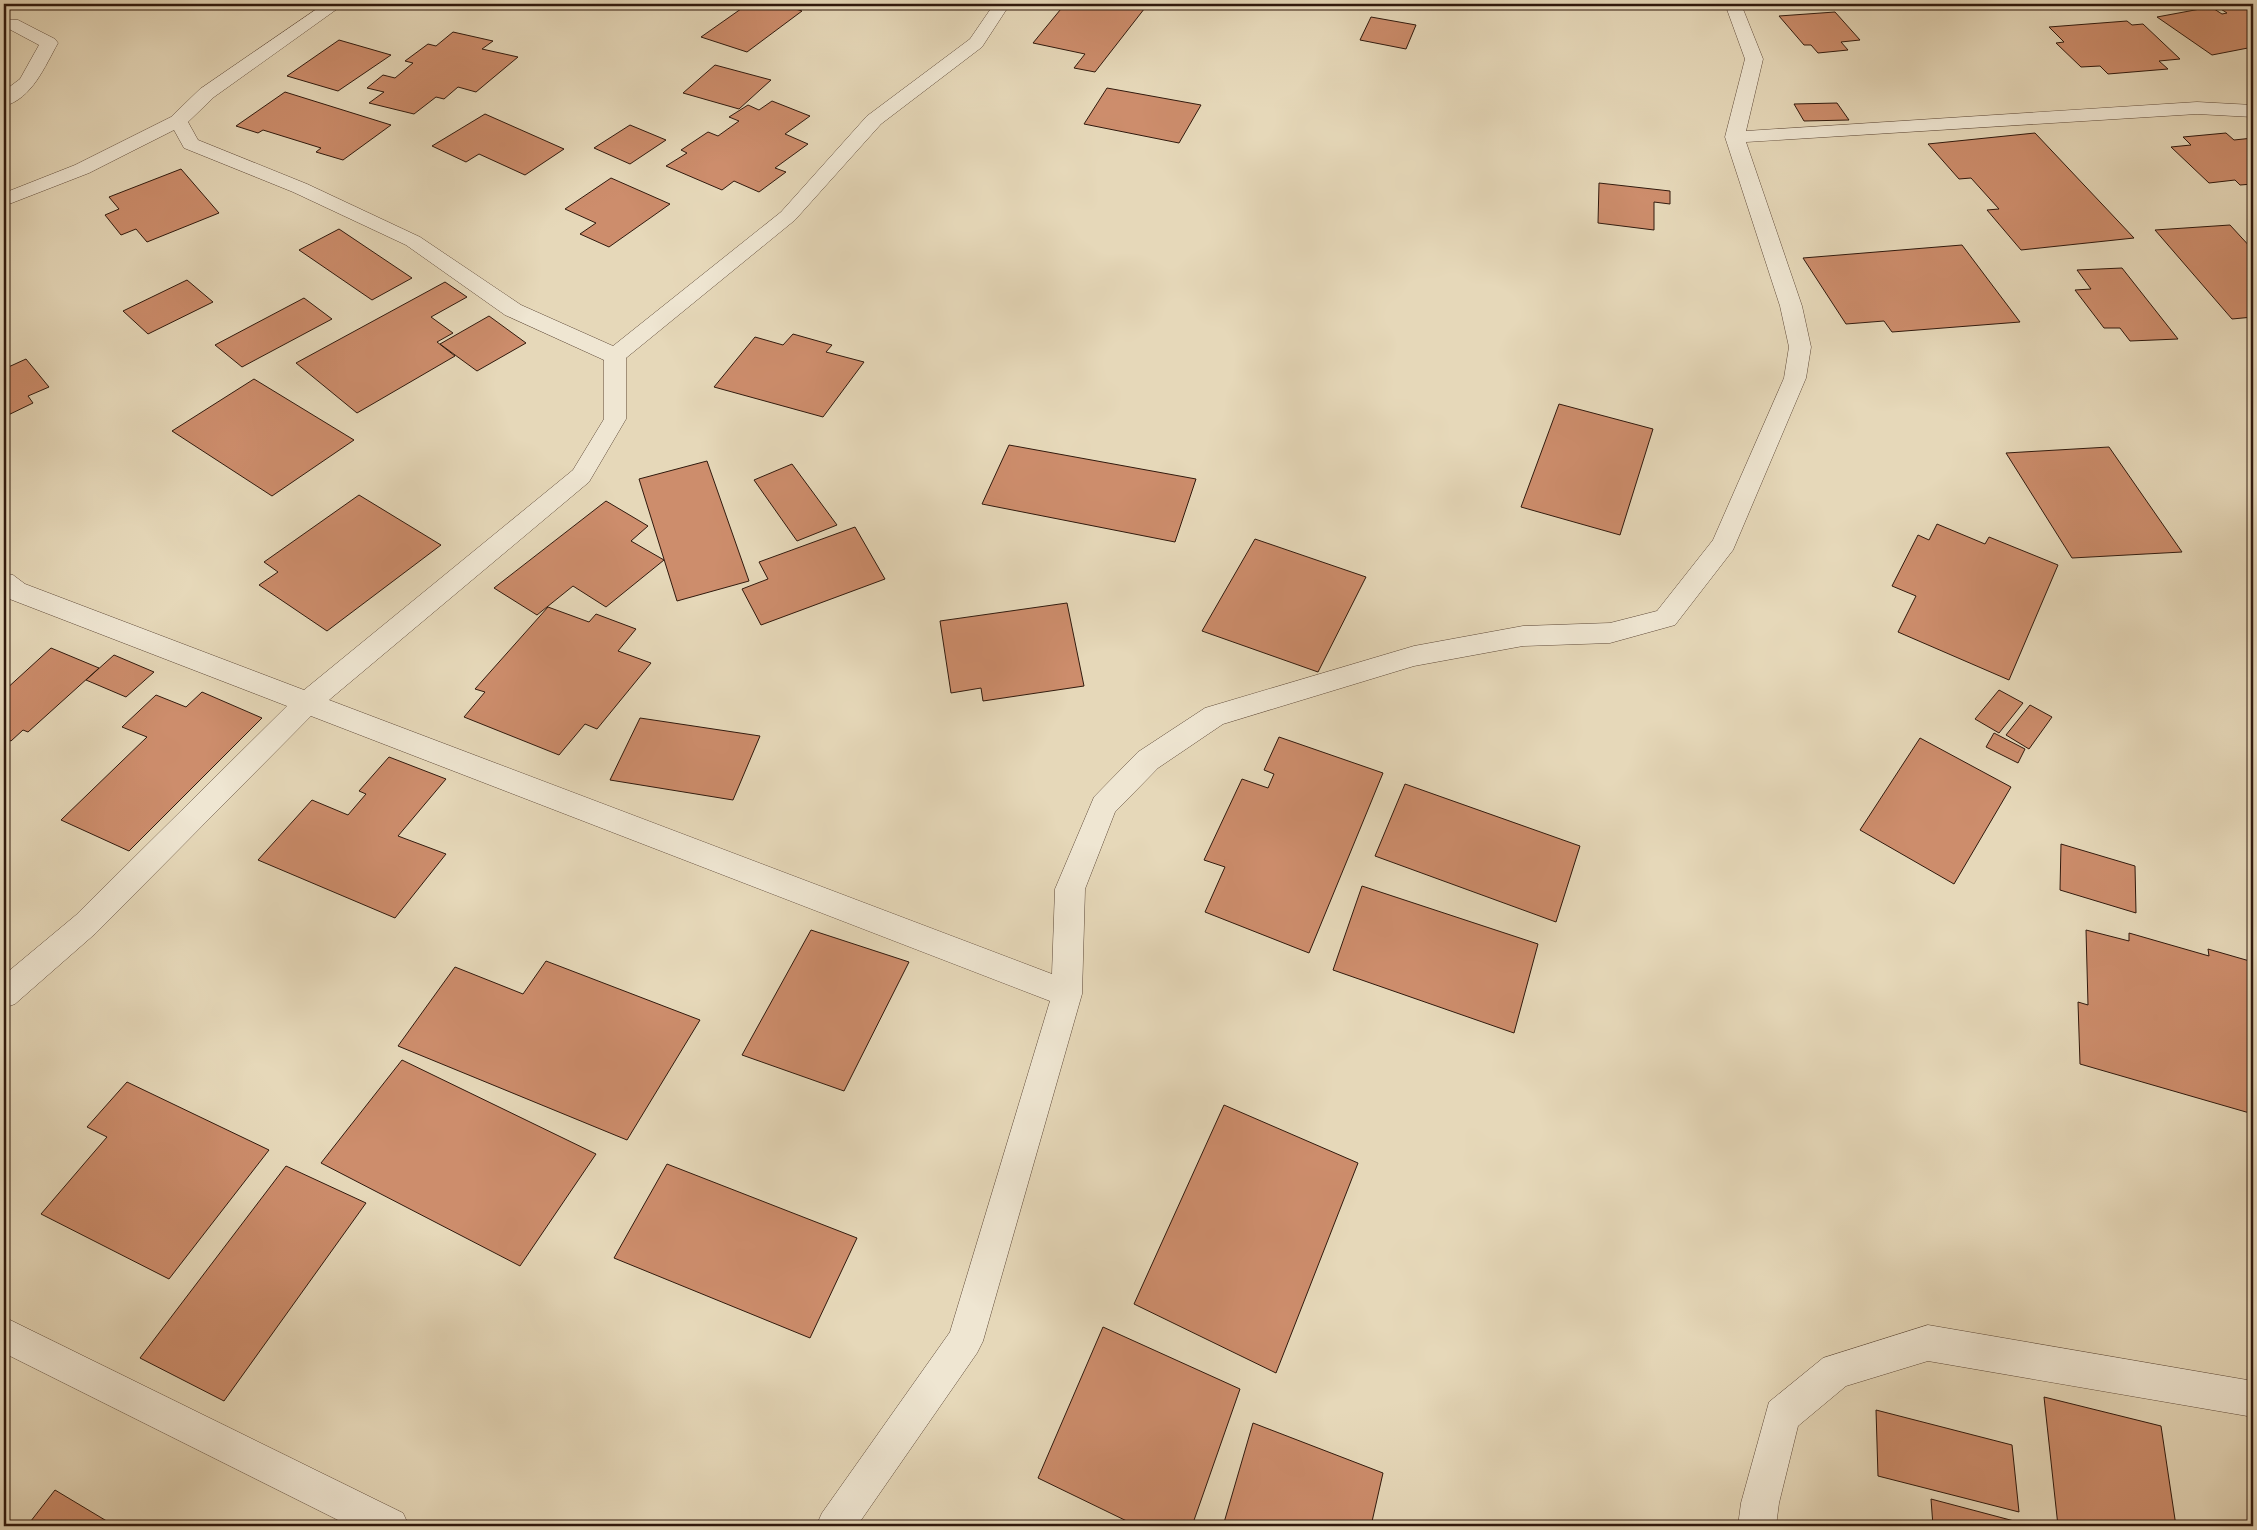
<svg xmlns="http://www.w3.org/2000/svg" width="2257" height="1530" font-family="'Old Standard TT',serif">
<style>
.building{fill:#cd8d6c;stroke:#30190d}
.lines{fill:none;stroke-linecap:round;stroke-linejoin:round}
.minor-casing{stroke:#5e4938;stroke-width:1}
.minor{fill:#efe6d2;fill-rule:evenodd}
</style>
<rect width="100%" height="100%" fill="#e6d8b9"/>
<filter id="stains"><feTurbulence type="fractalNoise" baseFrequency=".004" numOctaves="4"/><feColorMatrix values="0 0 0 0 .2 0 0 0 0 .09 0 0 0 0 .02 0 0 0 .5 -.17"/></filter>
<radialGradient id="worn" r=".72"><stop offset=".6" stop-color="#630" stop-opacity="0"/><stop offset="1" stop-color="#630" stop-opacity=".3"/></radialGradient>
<!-- building -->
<path class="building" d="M748 4H793L789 7 802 11 747 52 701 37Z
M1065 4H1148L1095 72 1074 68 1085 54 1033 43Z
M2213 4H2253V47L2212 55 2157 17 2211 7 2222 14 2227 13Z
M1835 12 1860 40 1841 42 1848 50 1818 53 1811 45H1804L1779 16Z
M1371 17 1416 25 1406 49 1360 40Z
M2127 21 2132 25 2143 24 2180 59 2159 61 2168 69 2108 74 2100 66 2081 67 2056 43 2064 42 2049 27Z
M453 32 493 41 482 49 518 57 476 92 458 87 444 99 436 97 414 114 369 103 384 92 367 88 383 75 395 78 413 63 405 61 428 44 436 46Z
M339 40 391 55 338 91 287 76Z
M715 65 771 80 739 109 683 93Z
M1107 88 1201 105 1179 143 1084 124Z
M285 92 391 125 343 160 316 152 321 148 263 130 258 133 236 126Z
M772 101 810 116 785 134 808 144 775 168 786 172 759 192 734 181 722 190 666 166 687 153 681 150 708 132 718 136 739 121 729 117 748 105 759 110Z
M1837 103 1849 120 1804 121 1794 104Z
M485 114 564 149 525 175 479 154 466 162 432 146Z
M630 125 666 140 630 164 594 148Z
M2035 133 2134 238 2021 250 1987 210 1999 209 1971 178 1959 179 1928 144Z
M2226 133 2234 140 2253 138V184L2240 185 2235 180 2209 183 2171 147 2191 145 2183 137Z
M181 169 219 213 147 242 136 229 121 235 105 215 119 209 109 197Z
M611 178 670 204 609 247 580 234 596 223 565 209Z
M1599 183 1670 191V204L1654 202V230L1598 223Z
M2230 225 2253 250V317L2232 319 2155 230Z
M339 229 412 278 372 300 299 250Z
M1962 245 2020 322 1892 332 1884 321 1846 324 1803 258Z
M2122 268 2178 339 2130 341 2120 328H2104L2075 290 2091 289 2077 270Z
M187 280 213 302 148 334 123 311Z
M445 282 467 297 431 317 453 333 437 342 455 356 357 413 296 363Z
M304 298 332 319 242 367 215 345Z
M489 316 526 343 477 371 440 344Z
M793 334 832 345 826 352 864 362 823 417 714 387 755 337 783 345Z
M26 359 49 387 28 396 33 403 4 417V369Z
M254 379 354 440 272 496 172 431Z
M1559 404 1653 429 1620 535 1521 507Z
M1009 445 1196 479 1175 542 982 504Z
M2109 447 2182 552 2072 558 2006 453Z
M707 461 749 581 677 601 639 479Z
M792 464 837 525 797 541 754 480Z
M359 495 441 545 327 631 259 585 278 572 264 562Z
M606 501 648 526 631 541 664 560 606 607 573 586 537 615 494 588Z
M1937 524 1985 544 1989 537 2058 565 2009 680 1898 632 1916 596 1892 586 1918 535 1929 540Z
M855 527 885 579 761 625 742 589 768 579 759 562Z
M1255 539 1366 577 1318 672 1202 631Z
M1067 603 1084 686 983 701 981 688 951 693 940 621Z
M548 607 589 622 596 614 636 629 618 651 651 663 597 729 585 724 559 755 464 717 485 692 475 689Z
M51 648 99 668 28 732 23 730 11 741 4 738V691Z
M114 655 154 672 126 697 86 680Z
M1999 690 2023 703 1999 733 1975 719Z
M202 692 262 718 129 851 61 820 147 737 122 727 156 695 186 707Z
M2030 705 2052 717 2029 749 2006 735Z
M640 718 760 736 733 800 610 780Z
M1994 733 2025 749 2018 763 1986 747Z
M1279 737 1383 773 1309 953 1205 912 1225 867 1204 860 1242 779 1268 788 1274 774 1264 770Z
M1920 738 2011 787 1954 884 1860 830Z
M389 757 446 779 398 836 446 854 395 918 258 860 312 800 348 815 366 794 359 791Z
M1405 784 1580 846 1556 922 1375 856Z
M2061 844 2135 866 2136 913 2060 890Z
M1362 886 1538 944 1514 1033 1333 970Z
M811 930 909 962 844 1091 742 1055Z
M2086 930 2129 941V933L2209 956 2208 949 2253 962V1114L2080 1064 2078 1002 2088 1005Z
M546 961 700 1020 627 1140 398 1046 455 967 523 994Z
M402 1060 596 1154 520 1266 321 1163Z
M127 1082 269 1150 169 1279 41 1214 107 1137 87 1127Z
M1224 1105 1358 1163 1276 1373 1134 1304Z
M667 1164 857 1238 810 1338 614 1258Z
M286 1166 366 1203 224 1401 140 1358Z
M1103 1327 1240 1389 1192 1526H1137L1038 1478Z
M2044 1397 2161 1426 2176 1526H2058Z
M1876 1410 2012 1445 2019 1512 1878 1476Z
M1253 1423 1383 1473 1371 1526H1223Z
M55 1490 115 1526H27Z
M1931 1499 2033 1526H1933Z"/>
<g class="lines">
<defs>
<path id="minor" d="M324 4H344L214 97 188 122 198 140 307 184 420 237 521 305 613 346 781 212 867 116 970 39 994 4H1010L982 47 881 124 795 220 626 358V419L589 482 329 700 1052 974 1055 889 1094 797 1138 752 1205 708 1414 646 1523 626 1610 623 1657 611 1713 540 1784 378 1789 347 1780 306 1725 137 1745 59 1725 4H1741L1763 59 1746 131 2197 102 2253 105V117L2197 114 1746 142 1802 306 1811 347 1806 378 1733 550 1675 625 1610 643 1523 646 1414 666 1223 724 1158 768 1115 812 1085 889 1082 994 983 1341 977 1353 857 1526H816L822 1513 950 1332 1050 1001 311 716 96 933 15 1004 4 1008V975L76 915 287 706 7 598 4 595V573L13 575 25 584 304 690 573 470 604 419V360L505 315 406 245 293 192 184 148 174 130 89 173 4 206V193L75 165 171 117 200 89Z
M4 19 18 20 55 39 58 43C45 66 32 99 4 106V91L20 79 39 45 9 29H4Z
M4 1317 403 1513 409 1526H350L4 1353Z
M1928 1325 2253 1381V1417L1928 1361 1846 1386 1798 1426 1779 1503 1776 1526H1738L1741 1503 1769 1402 1823 1358Z"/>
</defs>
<!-- minor casing -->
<use href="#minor" class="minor-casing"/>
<!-- minor -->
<use href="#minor" class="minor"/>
</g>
<!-- margin -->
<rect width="2257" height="1530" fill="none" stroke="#e6d8b9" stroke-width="20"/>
<rect x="5" y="5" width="2247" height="1520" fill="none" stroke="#30190d" stroke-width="2.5"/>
<rect x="10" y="10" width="2237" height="1510" fill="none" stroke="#30190d"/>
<rect width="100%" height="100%" filter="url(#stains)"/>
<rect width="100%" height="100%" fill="url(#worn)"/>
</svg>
